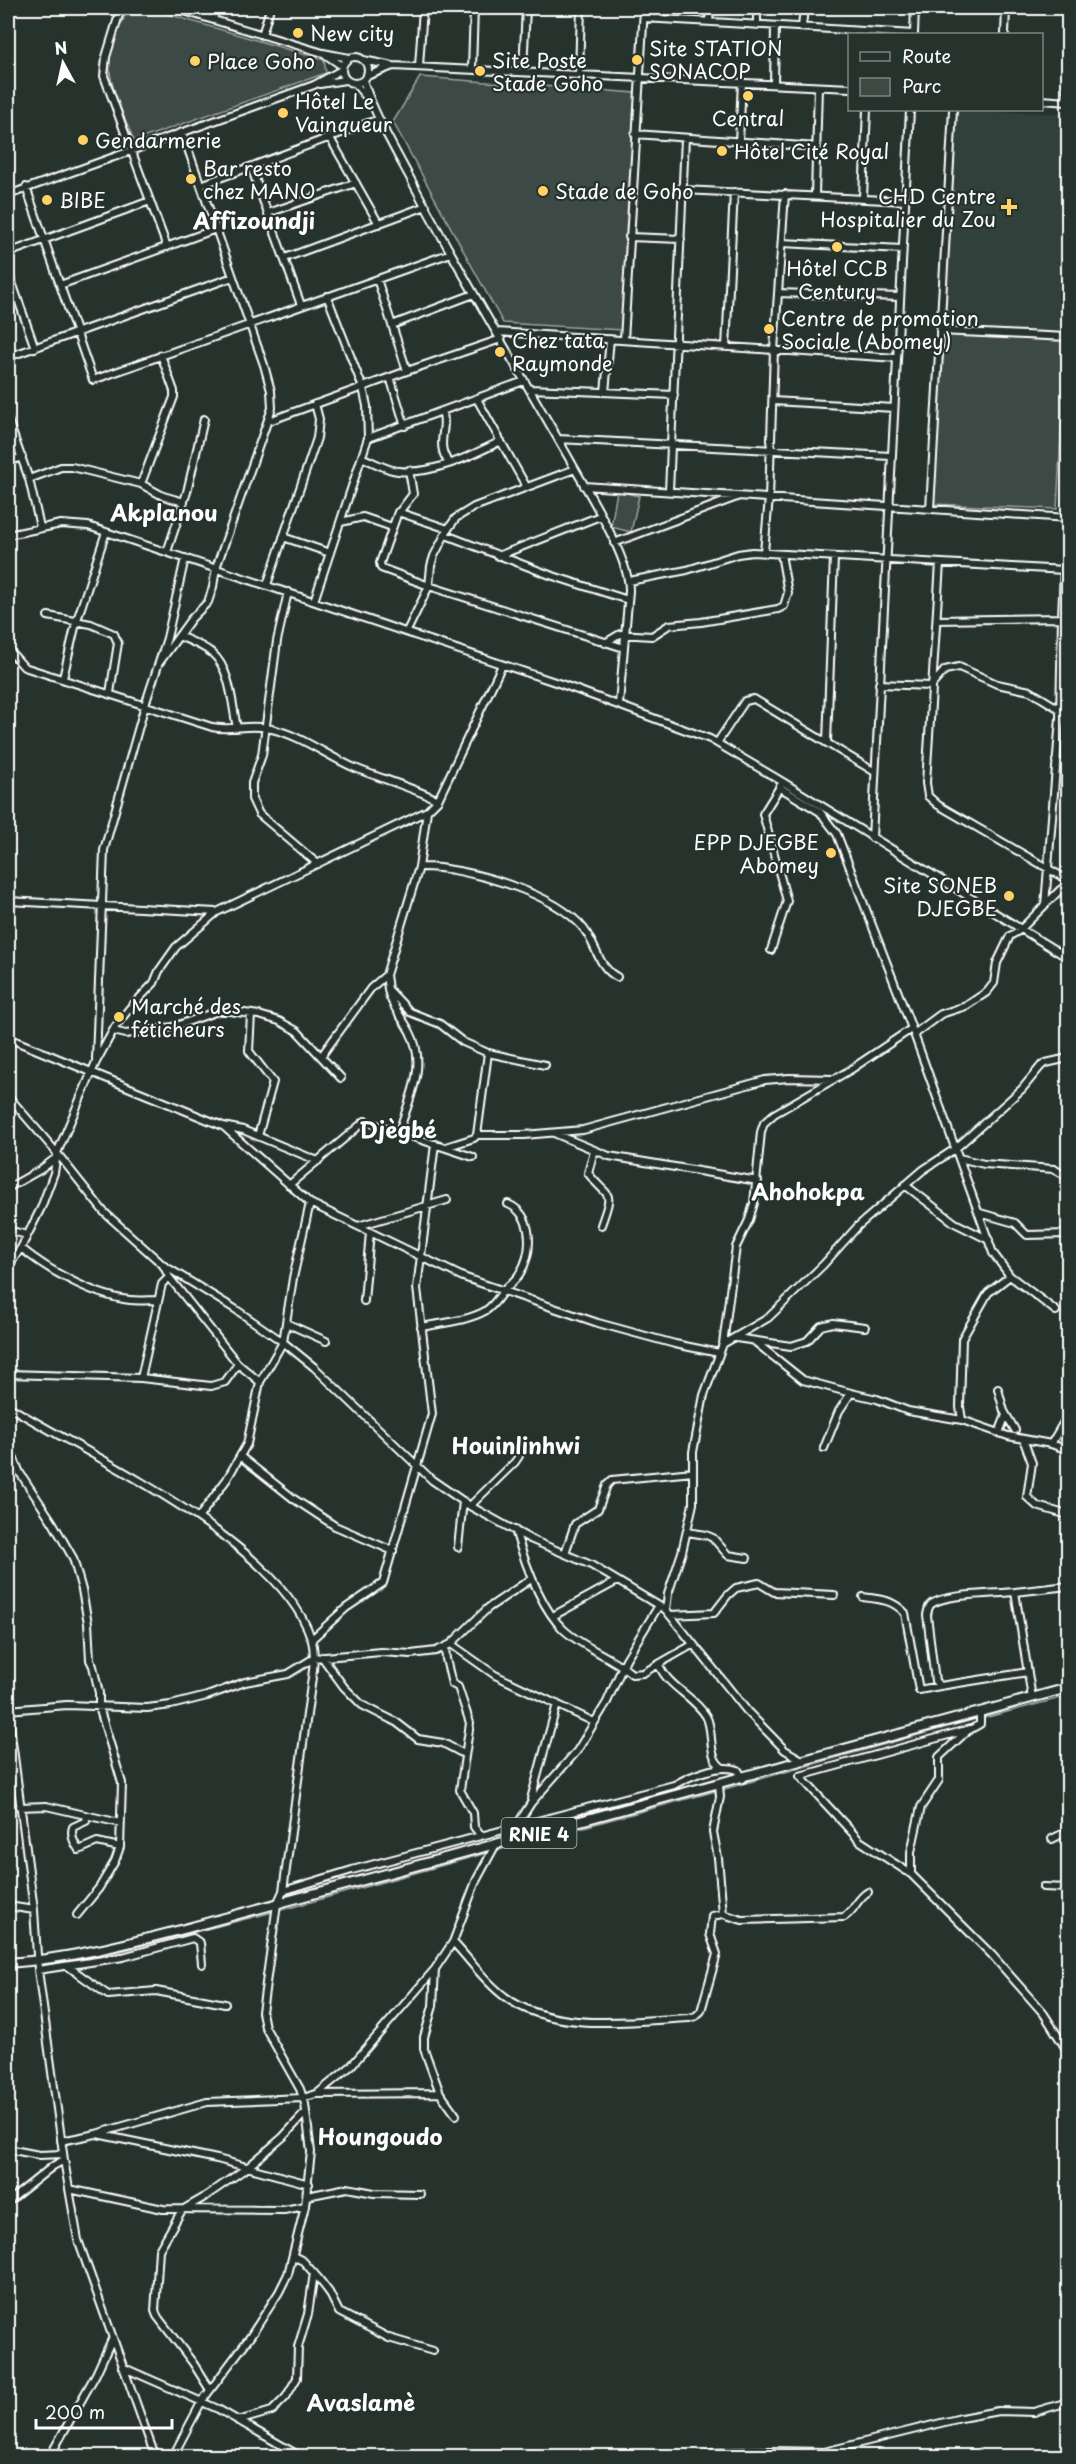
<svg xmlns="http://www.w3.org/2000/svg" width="1076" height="2464" font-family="'Playpen Sans',sans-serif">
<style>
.built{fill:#333f3a}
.green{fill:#3e4944;stroke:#9ea4a2;stroke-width:1.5}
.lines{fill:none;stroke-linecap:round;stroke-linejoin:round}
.stream{stroke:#a4a9a7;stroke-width:1.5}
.minor-casing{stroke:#fff;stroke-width:10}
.major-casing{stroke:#fff;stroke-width:12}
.minor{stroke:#26332d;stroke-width:6}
.major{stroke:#26332d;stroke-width:8}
.poi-dot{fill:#ffd166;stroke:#26332d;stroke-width:2}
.labels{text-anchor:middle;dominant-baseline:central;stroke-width:4.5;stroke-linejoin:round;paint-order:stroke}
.shield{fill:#26332d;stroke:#bec2c0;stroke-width:1.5}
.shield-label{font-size:18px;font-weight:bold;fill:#fff}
.poi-label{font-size:20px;fill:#fff;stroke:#26332d;text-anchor:start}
.quarter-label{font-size:22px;font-weight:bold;fill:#fff;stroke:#26332d}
</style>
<rect width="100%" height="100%" fill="#26332d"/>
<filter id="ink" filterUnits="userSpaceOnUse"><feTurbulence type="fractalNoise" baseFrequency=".0167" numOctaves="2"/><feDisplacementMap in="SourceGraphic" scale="12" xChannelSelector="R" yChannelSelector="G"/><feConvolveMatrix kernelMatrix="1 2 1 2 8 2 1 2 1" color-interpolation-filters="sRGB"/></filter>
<g filter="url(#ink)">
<!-- built -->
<path class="built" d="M956 110 1068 114 1067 334 943 329Z"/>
<!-- green -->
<path class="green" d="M128 8H147L324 60 326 73 134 141C124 115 104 80 111 51 115 36 123 22 128 8Z
M420 77 636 93 622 330 503 323 393 122Z
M944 335 1066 340 1057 509 933 504Z
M617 491 639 496 631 532 611 527Z"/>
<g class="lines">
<!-- stream -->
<path class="stream" d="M984 1718 1068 1696
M721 1790 976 1719
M495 1851 716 1791
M278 1911 487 1853
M95 1958 273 1912"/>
<defs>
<path id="minor" d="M121 8 106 57 104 76 167 247
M174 8 323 53 349 58
M644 18 914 34
M213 19 217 8
M709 22 710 8
M757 25V8
M802 27 804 8
M914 34 915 8
M1005 34 1006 8
M262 35 270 8
M326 55 342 66
M342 70a13 13 0 1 1 26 0a13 13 0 1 1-26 0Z
M363 60 393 66 850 88
M419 66 423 8
M472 69 474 8
M523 71 526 8
M579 74 581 8
M367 76 393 66
M363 80C376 119 398 155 417 191 465 282 519 370 570 460 587 491 630 558 629 591L619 704
M320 84 345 80
M355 84 368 99
M774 84 775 26
M1042 100 1068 102
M1066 102 1068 78
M635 134 817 147
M330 138 379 224
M739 142 742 82
M251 167 301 305
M201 185 379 119
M26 187 93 380 451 253
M683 190 905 201
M8 195 314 85 341 70
M815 195 818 87
M863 197 867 110
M268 213 356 183
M629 237 681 239
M782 243 902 249
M8 253 150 201
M285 258 426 206
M8 271 35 348
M377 279 407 371
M60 285 216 229
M778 293 900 297
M392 325 474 294
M940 331 1068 337
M497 332 897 358
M624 340 644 8
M726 347 734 192
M8 357 233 277
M390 377 405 426
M530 389 674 395
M605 392 610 339
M477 399 526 486
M773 401 894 408
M442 411C449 428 434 444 449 463
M8 420 29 479 40 527
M269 421 407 371 501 339
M368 438 524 381
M558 439 891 456
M363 458C374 462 386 470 398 471 433 475 470 456 501 441
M8 462 22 457
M29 479 61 467H72L141 484 163 496 184 502
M141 484 174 397V391L161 355
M584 486 1068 518
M669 491 685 138
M930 509 953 110
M400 511 413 494 409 470
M341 522 363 517 392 527
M448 529 398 512 380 563 381 568 429 586 624 648
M8 535 61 524 88 526 561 684 710 739 783 782 1068 958
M446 535 550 575 628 600
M283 537 330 553
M614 543 737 497
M167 552 187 492 204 419
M764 552 769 498 774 350 785 194
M498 556 600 516
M940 563 926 783 928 796 938 805 1068 880
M629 581 687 570 738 554 752 552 1064 570
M267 585 317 438 319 419 315 404
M288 592 277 641 262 755 252 783V799L259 814 318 864
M314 601 368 438 367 406 363 388 327 296
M48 616 91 624 114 634 118 643 110 693
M937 620 1062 618
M407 631 429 586 431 566 434 556 448 529 456 518 474 507 575 469
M179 636C190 641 202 645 212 653 231 669 232 705 237 728
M605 643 620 634 652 636 669 625 701 622 778 609 784 606 788 593 781 554
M8 649 24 667 212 727C230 731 248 724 267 728 300 734 325 755 355 768 382 779 411 787 438 800
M159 663 191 619 208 602 213 587 216 568 272 408 271 391 264 365 182 132
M63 678 76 623 106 532
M879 684 931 686 945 670 959 667 997 684 1030 691 1061 710
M827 742 834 557
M717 743 745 701 754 699 875 772
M1056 761 1068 767
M779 787 820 812 837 834 914 1034 993 1253 1010 1276 1056 1311
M427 811 419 867 386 975 388 989 410 1012 440 1024 463 1042 488 1053 545 1065
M872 838 910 110
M419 867C464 866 556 893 584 929 596 945 598 967 617 977
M8 901 216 912
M1045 905 1060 718 1062 618 1066 518
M771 950 787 901 763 814 781 785
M388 990C391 1006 403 1018 410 1032 428 1066 409 1098 399 1132
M251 1014 249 1051 273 1082 258 1136
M113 1031 126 1034 173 1027 218 1011H230L259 1015 279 1021 297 1031 341 1078
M914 1034 941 1014 966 1006 987 992 994 983 997 963 1010 936 1020 930 1060 890 1068 885
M8 1038 223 1126 310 1203 463 1277 598 1323 675 1344 719 1353
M322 1055 371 988 386 975
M96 1059 104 850 145 705 167 638 185 558
M8 1096 57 1153 104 1212 163 1265 169 1277 238 1364 260 1382
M223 1126 243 1130 318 1161
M556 1134 609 1156 758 1181
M477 1135H524L583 1130 765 1080 789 1078 833 1079
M446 1147 474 1138 477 1135 488 1053
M594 1151 588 1173C608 1200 615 1187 601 1225
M959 1158 984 1164 1054 1169 1068 1177
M289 1185 365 1121 473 1157
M905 1185 955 1223 989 1240
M8 1188 40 1170 56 1158
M980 1213 1015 1223 1027 1235 1068 1234
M358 1226 447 1200
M8 1230 27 1235
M21 1248C49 1271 94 1296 130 1300 139 1301 149 1300 158 1300
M163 1265 235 1309 283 1342 314 1367 432 1480 470 1506 530 1539 591 1565 666 1610
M8 1267 21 1248 41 1208 54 1173 57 1153 96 1062 115 1027 129 1009 154 983 159 971 176 947 217 912 427 811 438 800 502 665
M364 1301 370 1232
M286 1323 326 1341
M421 1327C442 1323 467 1321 485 1311 492 1307 496 1301 501 1294 506 1286 515 1282 520 1273 533 1252 534 1215 508 1204
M736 1338 791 1346 807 1341 821 1326 833 1323 865 1327
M754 1341 803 1380 851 1393
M723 1344 768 1318 823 1265 858 1226 923 1170 955 1149 1022 1089 1041 1066 1046 1063 1068 1058
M8 1374 141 1378 211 1386 225 1382 238 1364
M141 1378 162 1284 169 1277
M998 1389 1004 1411 1015 1430
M8 1406C91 1457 280 1542 311 1638 315 1648 314 1660 313 1670L283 1891 277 1904 262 2012 265 2027 300 2089 305 2104 311 2152 305 2206 288 2274 279 2292 250 2337 202 2401 173 2456
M962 1420 960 1407 962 1339 988 1293 1010 1276
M999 1433 1006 1415
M1023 1439 1032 1463 1027 1497 1037 1506 1068 1515
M1051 1444 1068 1415
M8 1445 20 1473 53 1523 73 1558 82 1590 88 1623 90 1660 93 1666 99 1693V1707L122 1783 120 1847 115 1861 99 1888 77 1915
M824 1448 839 1411 851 1393 877 1399 908 1411 962 1420 1008 1436 1051 1444 1068 1450
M241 1457 294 1499 335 1526 393 1551
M470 1506 515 1462 519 1456 520 1445
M199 1517 227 1479 247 1444 260 1382 283 1342 293 1278 310 1203
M515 1530C524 1560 540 1607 563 1629 583 1648 611 1656 632 1674L643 1673 692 1645
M687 1532 706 1535 713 1538 728 1555 747 1558
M458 1547 463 1501
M565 1553 575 1524 598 1509 607 1485 612 1480 693 1472
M1015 1592C996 1594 948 1594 933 1603 928 1605 928 1611 927 1615L935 1681 940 1686 1028 1672
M863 1597C881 1599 893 1600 905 1613L919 1690 940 1686
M670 1615 714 1613 728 1595 736 1588 759 1583 774 1592 834 1595
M553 1616 617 1581
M312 1639 346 1608 383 1583 432 1414 417 1288 435 1144
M451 1644 495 1675 594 1722
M445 1647 446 1659 452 1684 458 1687 470 1723 460 1790 473 1813 474 1827 481 1836
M322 1657 344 1687 362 1705 396 1722 418 1739 443 1743 464 1754
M659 1665C668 1687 694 1696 706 1716 715 1732 706 1757 723 1768
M1032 1698 1015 1592 1068 1586
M8 1710 34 1910 38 1970 64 2160 78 2240 155 2456
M8 1710 67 1705 147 1708 171 1705 207 1696 245 1682 288 1674 314 1658 381 1652 411 1654 436 1651 451 1644 488 1608 531 1579
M970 1729 800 1776 860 1841 911 1874 992 1955 1044 2014 1068 2052
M804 1761 785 1750 747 1711 666 1610 668 1594 682 1552 693 1504V1452L704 1395 723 1344 736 1247 749 1220 754 1203 761 1132 764 1123 774 1114 850 1070 911 1029
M719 1785 720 1797 713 1832 718 1858 723 1914
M531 1799 557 1704
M20 1807 46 1806 120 1823
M85 1815 86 1821 73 1827C70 1835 74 1843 79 1850L97 1842 120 1847
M1052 1839 1068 1831
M507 1841 531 1803 577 1751 607 1702 626 1659 658 1607
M911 1874V1852L921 1807 939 1780V1757L966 1732 980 1724V1712
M1043 1887 1068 1888
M283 1891 352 1870 674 1785C690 1776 719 1763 738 1770L743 1779
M8 1906 34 1910
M453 1942C470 1960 484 1981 504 1996 551 2033 633 2021 689 2018L696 2016 701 2011 717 1954 710 1934 712 1916 723 1914 742 1920 844 1917C855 1911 856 1899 868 1892
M69 1967 108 1995 156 1991 225 2004
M435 1969 433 2006 424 2037V2049L440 2093 456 2115
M38 1970 123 1957 193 1938 200 1943 202 1964
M318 2093 351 2066 435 1969 453 1942 476 1881 496 1844
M97 2134 217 2159 309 2184
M61 2141 96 2134 207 2102 303 2098 316 2094 440 2093
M8 2149 39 2155 63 2154
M69 2189 163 2209 284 2210 305 2206
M307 2196 347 2188 374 2193 420 2194
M8 2202 53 2166 64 2160
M293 2256 303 2261 319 2279 329 2292 339 2312 389 2338 433 2351
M122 2367 218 2409 300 2456
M210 2390 193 2363 157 2316 155 2311 159 2250 182 2210 203 2198 248 2167 283 2137 306 2112
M238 2421 272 2411 286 2397 297 2378 298 2347 308 2314 314 2273
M50 2456 96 2374 112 2339
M700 2456 715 2453 771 2451 824 2452 961 2418 998 2411 1034 2412 1068 2402"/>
<path id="major" d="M8 1963C68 1959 126 1944 184 1929L1068 1688"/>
</defs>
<!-- minor casing -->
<use href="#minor" class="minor-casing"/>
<!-- major casing -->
<use href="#major" class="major-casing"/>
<!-- minor -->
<use href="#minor" class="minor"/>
<!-- major -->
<use href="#major" class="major"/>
</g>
</g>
<!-- markers -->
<g class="poi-dot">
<circle cx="298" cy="33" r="6"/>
<circle cx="637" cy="60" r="6"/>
<circle cx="195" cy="61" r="6"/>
<circle cx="480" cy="71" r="6"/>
<circle cx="748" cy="96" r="6"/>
<circle cx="283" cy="113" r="6"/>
<circle cx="83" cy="140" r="6"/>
<circle cx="722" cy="151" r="6"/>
<circle cx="191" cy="179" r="6"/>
<circle cx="543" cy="191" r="6"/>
<circle cx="47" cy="200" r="6"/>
<path d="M1006 198h6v6h6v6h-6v6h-6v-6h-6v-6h6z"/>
<circle cx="837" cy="247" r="6"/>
<circle cx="769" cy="329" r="6"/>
<circle cx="500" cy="352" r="6"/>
<circle cx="831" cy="853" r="6"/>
<circle cx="1009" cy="896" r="6"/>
<circle cx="119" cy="1017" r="6"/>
</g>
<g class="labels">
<!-- shield labels -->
<rect class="shield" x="501.5" y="1818" width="75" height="30" rx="4.5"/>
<g class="shield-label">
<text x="539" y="1833">RNIE 4</text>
</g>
<!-- poi labels -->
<g class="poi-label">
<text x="310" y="33">New city</text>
<text x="649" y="48">Site STATION<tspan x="649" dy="23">SONACOP</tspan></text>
<text x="492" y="60">Site Poste<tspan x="492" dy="23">Stade Goho</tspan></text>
<text x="207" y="61">Place Goho</text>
<text x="295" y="101">Hôtel Le<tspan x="295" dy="23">Vainqueur</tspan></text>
<text x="748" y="118" text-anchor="middle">Central</text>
<text x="95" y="140">Gendarmerie</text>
<text x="734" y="151">Hôtel Cité Royal</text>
<text x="203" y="168">Bar resto<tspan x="203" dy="23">chez MANO</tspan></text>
<text x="555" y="191">Stade de Goho</text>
<text x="996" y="196" text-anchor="end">CHD Centre<tspan x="996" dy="23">Hospitalier du Zou</tspan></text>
<text x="59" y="200">BIBE</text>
<text x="837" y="268" text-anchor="middle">Hôtel CCB<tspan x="837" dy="23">Century</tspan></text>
<text x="781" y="318">Centre de promotion<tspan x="781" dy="23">Sociale (Abomey)</tspan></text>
<text x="512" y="340">Chez tata<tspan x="512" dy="23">Raymonde</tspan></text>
<text x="819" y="842" text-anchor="end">EPP DJEGBE<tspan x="819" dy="23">Abomey</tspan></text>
<text x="997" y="885" text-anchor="end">Site SONEB<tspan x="997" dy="23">DJEGBE</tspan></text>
<text x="131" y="1006">Marché des<tspan x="131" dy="23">féticheurs</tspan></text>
</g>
<!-- quarter labels -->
<g class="quarter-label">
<text x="254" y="219">Affizoundji</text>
<text x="164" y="511">Akplanou</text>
<text x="398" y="1128">Djègbé</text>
<text x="808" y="1190">Ahohokpa</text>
<text x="516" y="1444">Houinlinhwi</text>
<text x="380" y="2135">Houngoudo</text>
<text x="361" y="2401">Avaslamè</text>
</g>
</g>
<!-- margin -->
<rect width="1076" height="2464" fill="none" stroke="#26332d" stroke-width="30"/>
<rect x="15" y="15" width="1046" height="2434" fill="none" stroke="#fff" stroke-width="2" filter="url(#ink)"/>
<!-- legend -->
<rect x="848" y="33" width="195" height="78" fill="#26332d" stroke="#7d8581" stroke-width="1.5"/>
<rect x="860" y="52" width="30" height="9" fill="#26332d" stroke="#7d8581" stroke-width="1.5"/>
<text x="902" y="63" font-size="18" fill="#ffffff">Route</text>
<rect x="860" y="78" width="30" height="18" fill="#3e4944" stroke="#7d8581" stroke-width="1.5"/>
<text x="902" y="93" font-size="18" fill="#ffffff">Parc</text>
<!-- north arrow -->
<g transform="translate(63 63) rotate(352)" stroke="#26332d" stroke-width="4.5" paint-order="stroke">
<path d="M0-4.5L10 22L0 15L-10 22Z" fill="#ffffff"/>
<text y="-9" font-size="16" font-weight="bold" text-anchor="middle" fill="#ffffff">N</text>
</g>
<!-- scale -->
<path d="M36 2419v9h136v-9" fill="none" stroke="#ffffff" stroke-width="3"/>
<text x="45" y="2419" font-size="18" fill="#ffffff" stroke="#26332d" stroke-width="4.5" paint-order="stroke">200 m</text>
</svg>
